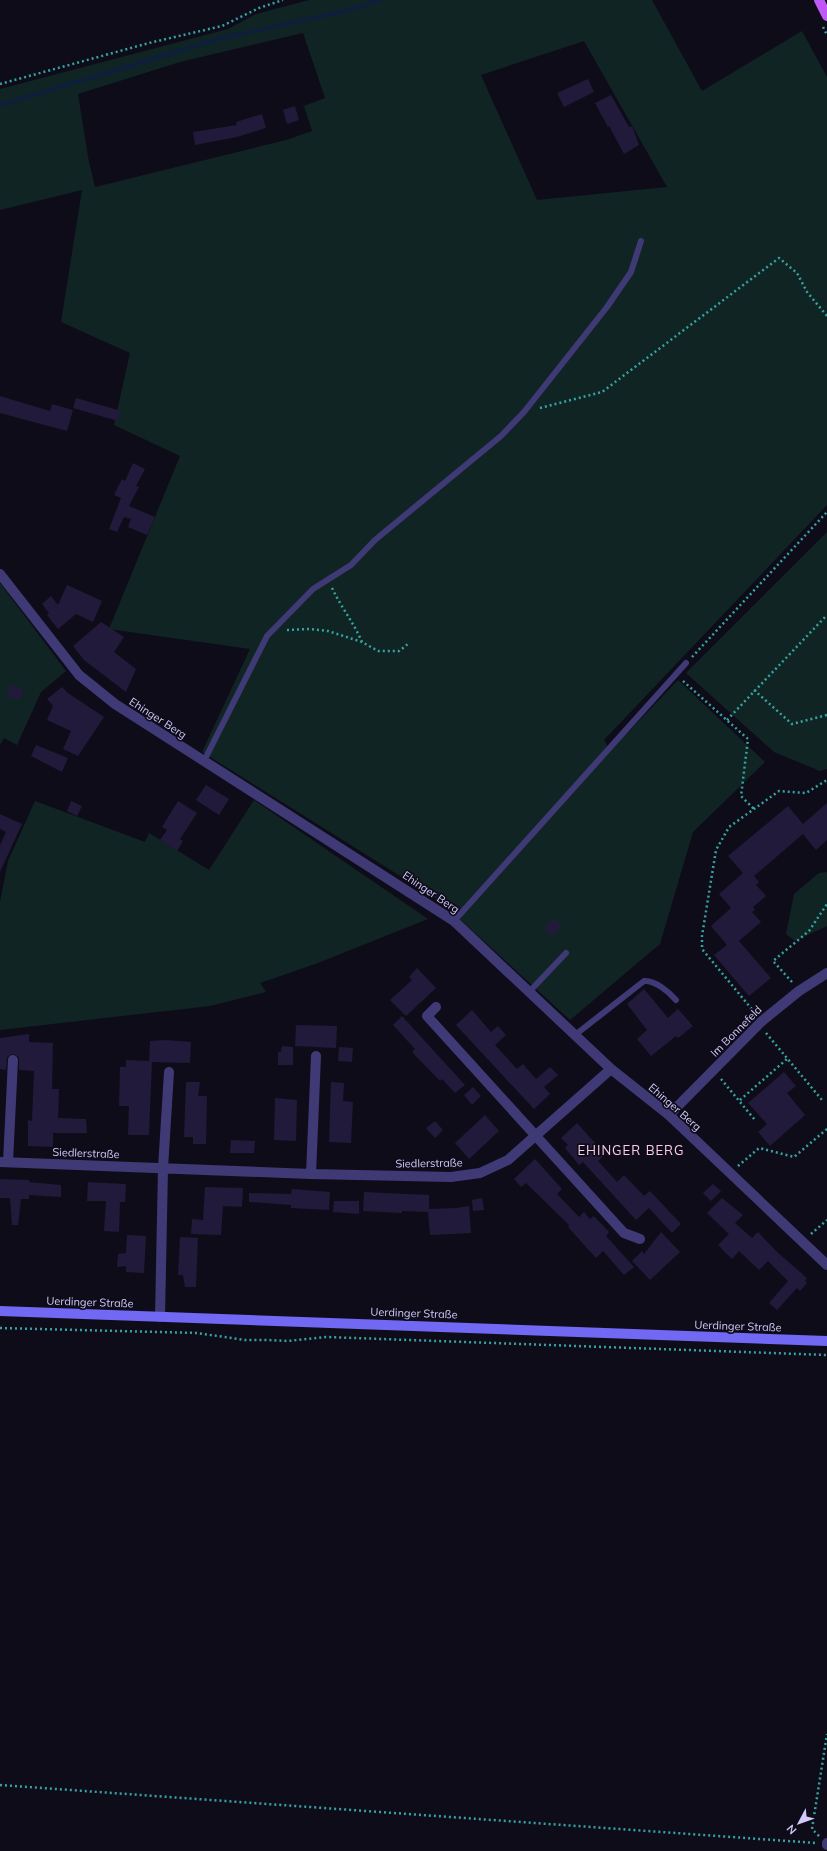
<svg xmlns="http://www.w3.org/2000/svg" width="827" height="1851" font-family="Mulish,sans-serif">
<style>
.green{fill:#102424;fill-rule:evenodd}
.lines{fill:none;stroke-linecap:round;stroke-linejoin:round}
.stream{stroke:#0e1f3c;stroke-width:4}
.building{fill:#211a3a}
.path{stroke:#35a4a1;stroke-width:2.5;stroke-dasharray:2 3;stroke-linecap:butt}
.lane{stroke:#3f3a76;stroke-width:6}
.street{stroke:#3f3a76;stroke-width:10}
.secondary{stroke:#7168f4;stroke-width:10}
.primary{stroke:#bf59f3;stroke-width:10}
.labels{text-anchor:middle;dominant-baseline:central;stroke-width:3.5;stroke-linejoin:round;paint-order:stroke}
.street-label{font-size:11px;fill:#d1cafb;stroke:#0f0c1a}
.quarter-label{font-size:13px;letter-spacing:1px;fill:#fbcbe8;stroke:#0f0c1a}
</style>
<rect width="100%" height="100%" fill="#0f0c1a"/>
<!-- green -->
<path class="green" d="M309 0H652L702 91 802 31 827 77V505L604 740 610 751 678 680 765 762 693 832 660 944 570 1020 440 901 202 752 250 649 109 629 180 456 114 425 130 353 61 322 82 190 0 210V89L228 29 256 14ZM303 33 325 98 304 106 312 131 286 140 95 187 88 157 78 94 180 62ZM584 41 667 187 537 200 481 75Z
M827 532V769L820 771 774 752 686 673Z
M0 583 66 671 41 692 17 745 4 738 0 745Z
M254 800 428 919 318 963 260 983 266 992 210 1006 0 1030V902L8 861 35 801 145 842 149 833 209 870Z
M827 872V926L795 941 786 934 794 894 819 873Z"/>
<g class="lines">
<!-- stream -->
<path class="stream" d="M0 105 222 38 349 10 381 0"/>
</g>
<!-- building -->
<path class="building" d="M588 79 594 92 564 107 557 93Z
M611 95 629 127 632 126 639 145 624 154 609 126 608 127 595 103Z
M295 106 299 120 287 124 283 110Z
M262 114 266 128 237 137 195 145 193 132 237 125 236 122Z
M0 396 50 411 52 404 73 410 67 431 0 413Z
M76 398 121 411 118 421 73 408Z
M133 463 145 469 136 486 139 487 129 506 155 517 147 535 128 527 131 519 124 517 117 532 109 529 121 498 114 495 122 479 125 481Z
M67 585 102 601 93 622 76 614 58 629 47 615 49 613 42 604 51 596 58 605Z
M101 622 124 637 114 652 136 669 126 692 84 660 73 646Z
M12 684 24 691 19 699H15L6 695Z
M62 687 68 693 104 717 78 756 63 749 71 731 47 720 53 706 47 699Z
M36 745 68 758 62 772 31 756Z
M206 785 229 799 219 815 196 800Z
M71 801 82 806 77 816 67 811Z
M178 801 197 813 180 839 183 841 177 851 160 840 167 830 162 827Z
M827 803V840L816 850 803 834 754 876 759 882 756 885 766 896 753 907 755 910 752 912 761 922 739 941 771 978 749 996 714 955 727 945 711 926 731 908 719 894 743 873 728 856 788 806 803 824Z
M0 814 22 824 0 872V845L6 832 0 829Z
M554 918 562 926 552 936 544 928Z
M417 968 436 988 406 1016 390 1000 412 980 409 977Z
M644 989 668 1018 678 1009 693 1026 678 1038 676 1036 651 1056 637 1039 647 1030 627 1004Z
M472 1010 491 1032 498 1026 506 1035 495 1045 517 1069 523 1064 536 1079 550 1067 558 1075 544 1087 550 1094 534 1109 456 1025Z
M402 1016 465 1085 455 1093 442 1079 440 1081 412 1052 415 1049 393 1025Z
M296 1025 337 1026 336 1048 295 1046Z
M29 1034V1042L53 1043 52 1089H59L58 1118 86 1119 87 1133H53V1147L28 1146V1120L32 1121 34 1071 19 1070V1057L13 1054 7 1057 6 1070 0 1069V1038Z
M166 1040 191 1042 190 1063 152 1062 149 1135H128L129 1106H119L120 1067H126V1060L149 1061 150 1041Z
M282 1046 293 1047V1065H278V1052H281Z
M339 1047 353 1048 352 1062 338 1061Z
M784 1072 796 1086 787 1093 805 1115 770 1146 758 1132 767 1124 748 1103Z
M186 1082H200L198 1096H207L206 1144H193V1137H184Z
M331 1082 344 1083 343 1101 353 1102 351 1143 329 1142Z
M473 1087 481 1096 472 1105 464 1095Z
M275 1098 297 1100 296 1141 274 1140Z
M485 1115 499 1131 469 1159 455 1143Z
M435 1121 443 1130 435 1138 426 1128Z
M577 1123 605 1154 598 1161 617 1182 624 1175 644 1196 650 1191 681 1224 672 1233 649 1208 636 1220 583 1162 579 1165 565 1148 568 1145 561 1138Z
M231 1140 255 1141 254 1153H230Z
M535 1159 562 1189 557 1194 579 1217 584 1212 590 1219 594 1216 609 1232 606 1236 634 1267 624 1275 603 1251 596 1258 568 1227 569 1225 526 1183 521 1187 514 1179Z
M0 1179 29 1180V1182L61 1185V1197L29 1195V1199H21L18 1225H12L10 1198H0Z
M88 1182 126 1184 125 1202H120L119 1232 104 1231 106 1201H87Z
M713 1184 721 1191 711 1201 703 1193Z
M205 1187 243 1188 242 1207 223 1206 221 1235 191 1234 192 1219 203 1220Z
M292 1189 330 1192 329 1210 291 1208V1205L249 1202V1193L291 1194Z
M364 1192 429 1195V1209L456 1208 469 1206 471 1233 430 1235 428 1212 402 1211V1213L363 1211Z
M482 1198 484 1210 473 1211 472 1200Z
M722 1198 743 1215 735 1223 752 1238 758 1232 777 1252 807 1278 805 1281 807 1283 800 1291 797 1288 777 1310 769 1303 788 1281 768 1261 759 1270 739 1251 732 1259 718 1245 729 1234 707 1213Z
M334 1201H359V1214L333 1212Z
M661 1232 680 1252 650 1280 632 1261 642 1251 644 1254Z
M127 1235 146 1236 144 1273 126 1272V1266L117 1267 118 1254 126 1253Z
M180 1237 198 1238 196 1287H185L183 1275H178Z"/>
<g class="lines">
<!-- path -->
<path class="path" d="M823 27 827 35
M0 84 149 43 222 26 259 8 283 0
M540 408 602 392 779 258 797 273 807 292 827 316
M332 588C341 607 354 623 362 642
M287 630 309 629 328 631 362 642 378 651H399L408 644
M692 657 827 512
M683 681 748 739 741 796 754 809
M754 690 792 724 827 715
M727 720 827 615
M792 982 773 961 809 931 827 904
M755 1013 702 949V936L716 850 729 827 779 791 806 793 827 780
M766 1033 822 1100
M721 1079 755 1120
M740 1100 787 1059
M738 1166 759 1148 794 1157 827 1129
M811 1234 827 1220
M0 1328 197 1333 245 1340H268L288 1341 326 1337 827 1355
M0 1785 816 1843
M819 1836 812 1829 827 1734"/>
<!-- lane -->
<path class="lane" d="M204 761 267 636 313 589 351 565 375 540 501 436 524 412 607 307 631 272 641 241
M454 921 686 663
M529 992 566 953
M575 1035 644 981C655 980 669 992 676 1000"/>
<!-- street -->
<path class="street" d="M0 574 79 675 115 704 454 921 611 1069 669 1115 827 1265
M436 1007 427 1016 624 1233 640 1239
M669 1115 762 1021 799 991 827 973
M0 1162 311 1174 451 1177 480 1173 508 1160 611 1069
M8 1162 13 1060
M311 1174 316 1056
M160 1317 163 1168 169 1072
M827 1843V1845"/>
<!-- secondary -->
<path class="secondary" d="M0 1311 827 1341"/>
<!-- primary -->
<path class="primary" d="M819 0 827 16"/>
</g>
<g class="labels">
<!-- street labels -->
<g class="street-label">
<text transform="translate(158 718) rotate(33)">Ehinger Berg</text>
<text transform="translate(431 892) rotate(34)">Ehinger Berg</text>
<text transform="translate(736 1031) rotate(-45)">Im Bonnefeld</text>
<text transform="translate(675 1107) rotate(41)">Ehinger Berg</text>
<text transform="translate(86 1153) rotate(2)">Siedlerstraße</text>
<text transform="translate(429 1163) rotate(-1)">Siedlerstraße</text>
<text transform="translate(90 1302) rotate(2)">Uerdinger Straße</text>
<text transform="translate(414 1313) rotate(2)">Uerdinger Straße</text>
<text transform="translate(738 1326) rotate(2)">Uerdinger Straße</text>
</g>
<!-- quarter labels -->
<g class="quarter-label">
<text x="631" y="1150">EHINGER BERG</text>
</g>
</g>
<!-- north arrow -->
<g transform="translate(799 1823) rotate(229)" stroke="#0f0c1a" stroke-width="3" paint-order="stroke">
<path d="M0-3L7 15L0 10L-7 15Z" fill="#d1cafb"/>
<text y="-6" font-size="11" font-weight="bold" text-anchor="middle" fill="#d1cafb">N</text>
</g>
</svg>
